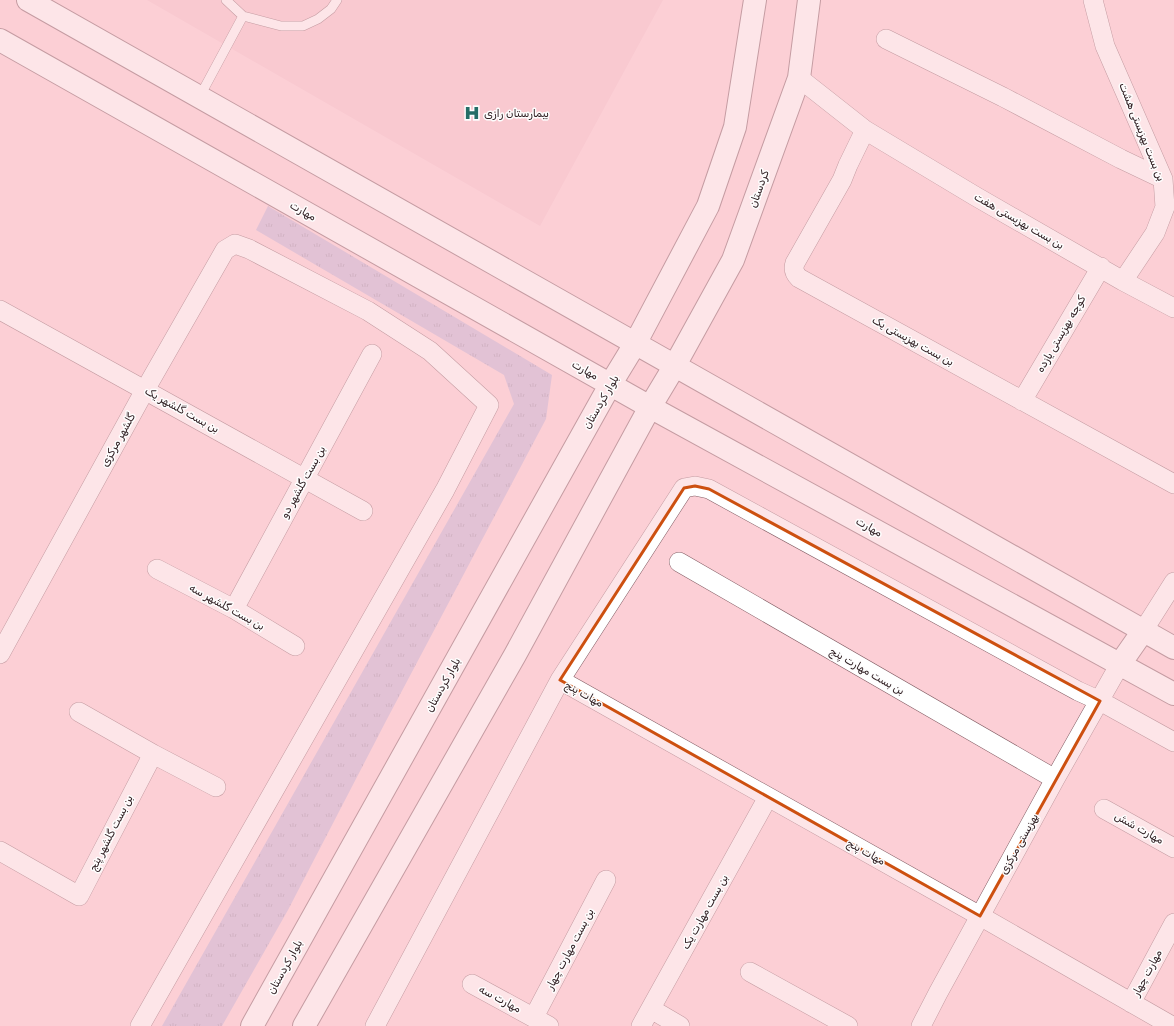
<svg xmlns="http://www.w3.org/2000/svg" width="1174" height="1026" font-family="Rubik,'Noto Naskh Arabic',sans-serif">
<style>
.built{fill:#f6c1ca}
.grass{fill:url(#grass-tufts)}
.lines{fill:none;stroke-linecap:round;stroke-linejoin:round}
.service-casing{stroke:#835d64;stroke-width:10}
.minor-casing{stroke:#835d64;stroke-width:20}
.secondary-casing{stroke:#835d64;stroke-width:24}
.service{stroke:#fff;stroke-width:9}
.minor{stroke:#fff;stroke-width:19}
.secondary{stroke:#fff;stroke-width:22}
.marked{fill:none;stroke:#cd5010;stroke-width:3;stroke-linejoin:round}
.labels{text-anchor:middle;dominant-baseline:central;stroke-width:3;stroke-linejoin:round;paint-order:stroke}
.poi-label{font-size:11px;fill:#312024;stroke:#fdfdfd;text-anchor:start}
.street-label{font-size:11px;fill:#312024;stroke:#fdfdfd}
</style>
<defs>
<pattern id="grass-tufts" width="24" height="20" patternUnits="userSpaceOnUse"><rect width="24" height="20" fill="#c3b2d6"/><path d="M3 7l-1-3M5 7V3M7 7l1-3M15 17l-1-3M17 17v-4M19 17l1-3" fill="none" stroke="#9f90ad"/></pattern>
</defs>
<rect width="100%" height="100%" fill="#fccfd6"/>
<!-- built -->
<path class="built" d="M147 0H663L540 226Z"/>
<!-- grass -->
<path class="grass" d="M268 206 552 375 546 419 386 721 288 910 222 1026H162L514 404 504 375 256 230Z"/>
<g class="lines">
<defs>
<path id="service" d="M226 0 243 16 281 26H303L318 19 331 9 337 0
M200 96 243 16"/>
<path id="minor" d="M1093 0 1105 46 1163 179 1165 207 1155 233 1123 281
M886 39 1003 97 1121 159 1163 179
M799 78 865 130 975 196 1123 281 1174 308
M865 130 848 165 842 180 795 263C793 269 794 273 799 278L1174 484
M0 310 363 511
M1022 401 1101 267
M679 562 1055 779
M157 569 234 609 295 646
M234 609 372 354
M1143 631 1174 582
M0 654 145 390 225 250 235 244 249 249 368 311 430 351 489 405 445 490 140 1026
M560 680 980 916 1172 1026
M79 712 153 754
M1104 809 1174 848
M0 851 79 896 153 754 216 787
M750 972 848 1026
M472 984 549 1026
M1131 1003 1174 923
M651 1009 680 1026
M534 1017 606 880
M375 1026 560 680 684 488 695 486 709 489 1078 691 1100 701 1174 742
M641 1026 768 797
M921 1026 938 993 1055 779 1120 664"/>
<path id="secondary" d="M28 0C411 213 790 435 1174 648
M0 40 650 407 1174 694
M1120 664 1143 631
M252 1026 610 385 635 344 708 206 735 127 755 0
M304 1026 515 655 650 407 674 367 733 260 799 78 809 0"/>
</defs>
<!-- service casing -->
<use href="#service" class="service-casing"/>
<!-- minor casing -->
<use href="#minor" class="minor-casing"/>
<!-- secondary casing -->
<use href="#secondary" class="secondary-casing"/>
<!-- service -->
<use href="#service" class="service"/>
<!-- minor -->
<use href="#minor" class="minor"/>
<!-- secondary -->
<use href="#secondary" class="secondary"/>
</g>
<!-- marked area -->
<path d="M0 0H1174V1026H0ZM695 486 709 489 1100 701 980 916 560 680 684 488Z" fill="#fccfd6" fill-opacity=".55" fill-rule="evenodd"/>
<path class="marked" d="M695 486 709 489 1100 701 980 916 560 680 684 488Z"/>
<!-- icons -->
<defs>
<symbol id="hospital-bare" viewBox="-9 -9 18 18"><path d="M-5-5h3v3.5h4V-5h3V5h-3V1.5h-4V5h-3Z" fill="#246d66" stroke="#fdfdfd" stroke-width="2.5" paint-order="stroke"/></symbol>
</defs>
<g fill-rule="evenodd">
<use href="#hospital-bare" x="461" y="102" width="22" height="22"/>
</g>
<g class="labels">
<!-- poi labels -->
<g class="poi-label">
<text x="484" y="113">بیمارستان رازی</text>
</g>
<!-- street labels -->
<g class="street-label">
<text transform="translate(1142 132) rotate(68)">بن بست بهزیستی هشت</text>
<text transform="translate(759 189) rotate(-70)">کردستان</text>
<text transform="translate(303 211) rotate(29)">مهارت</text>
<text transform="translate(1019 221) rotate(30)">بن بست بهزیستی هفت</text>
<text transform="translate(1061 334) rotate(-60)">کوچه بهزیستی یازده</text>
<text transform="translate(913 341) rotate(29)">بن بست بهزیستی یک</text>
<text transform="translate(585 370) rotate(29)">مهارت</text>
<text transform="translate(601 402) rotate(-60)">بلوار کردستان</text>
<text transform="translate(182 410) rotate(29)">بن بست گلشهر یک</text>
<text transform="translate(118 440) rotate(-61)">گلشهر مرکزی</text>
<text transform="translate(303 482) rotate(-61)">بن بست گلشهر دو</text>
<text transform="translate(869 527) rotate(29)">مهارت</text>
<text transform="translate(227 607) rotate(29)">بن بست گلشهر سه</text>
<text transform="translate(867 671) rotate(30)">بن بست مهارت پنج</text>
<text transform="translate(443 685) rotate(-61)">بلوار کردستان</text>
<text transform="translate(584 694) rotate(29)">مهات پنج</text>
<text transform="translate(1139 828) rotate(29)">مهارت شش</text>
<text transform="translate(111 833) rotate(-63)">بن بست گلشهر پنج</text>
<text transform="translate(1019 844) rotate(-61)">بهزیستی مرکزی</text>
<text transform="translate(866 852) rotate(29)">مهات پنج</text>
<text transform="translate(705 912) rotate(-61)">بن بست مهارت یک</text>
<text transform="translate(570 949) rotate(-62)">بن بست مهارت چهار</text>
<text transform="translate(285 967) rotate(-61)">بلوار کردستان</text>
<text transform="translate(1147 973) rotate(-62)">مهارت چهار</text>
<text transform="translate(500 999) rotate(28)">مهارت سه</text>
</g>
</g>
</svg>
